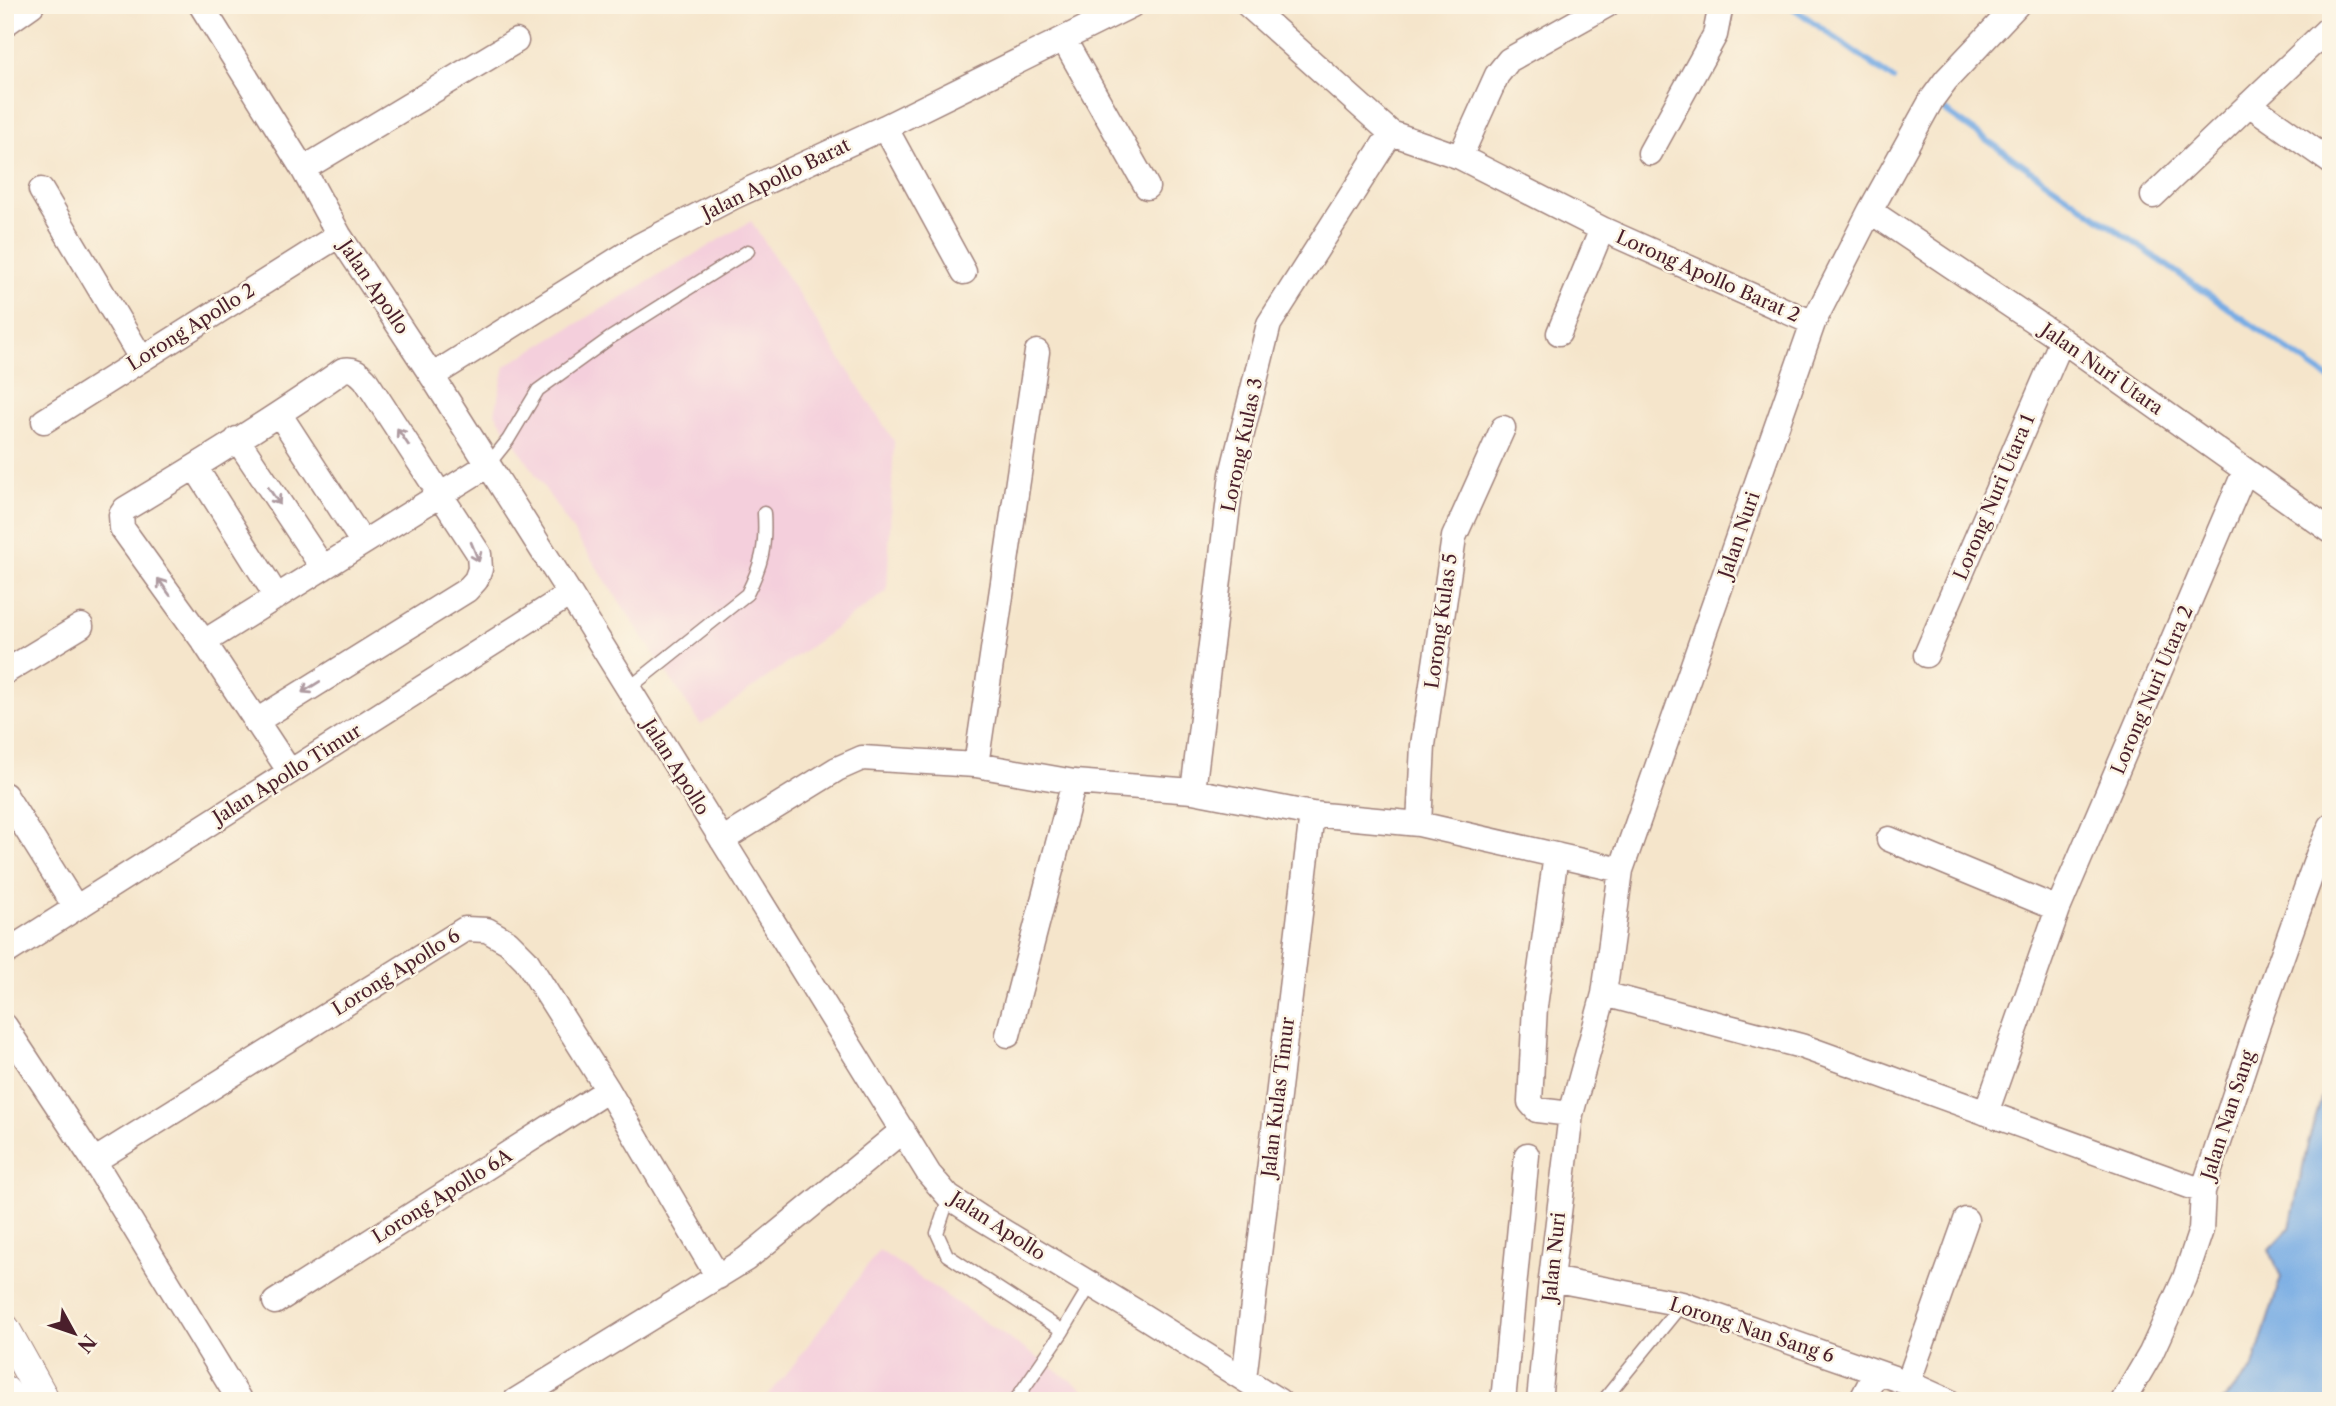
<svg xmlns="http://www.w3.org/2000/svg" width="2336" height="1406" font-family="'Libre Caslon Text',serif">
<style>
.built{fill:#f4cfdc}
.water{fill:#77ace4;stroke:#606688;stroke-width:2}
.lines{fill:none;stroke-linecap:round;stroke-linejoin:round}
.stream{stroke:#77ace4;stroke-width:6}
.service-casing{stroke:#a0827b;stroke-width:15}
.minor-casing{stroke:#a0827b;stroke-width:27}
.tertiary-casing{stroke:#a0827b;stroke-width:32}
.service{stroke:#fff;stroke-width:12}
.minor{stroke:#fff;stroke-width:24}
.tertiary{stroke:#fff;stroke-width:30}
.oneway{stroke:#ae9aa0}
.labels{text-anchor:middle;dominant-baseline:central;stroke-width:5;stroke-linejoin:round;paint-order:stroke}
.street-label{font-size:19px;fill:#4a1f2b;stroke:#fcf5e5}
</style>
<rect width="100%" height="100%" fill="#fcf5e5"/>
<filter id="ink" filterUnits="userSpaceOnUse"><feTurbulence type="fractalNoise" baseFrequency=".0143" numOctaves="2"/><feDisplacementMap in="SourceGraphic" scale="14" xChannelSelector="R" yChannelSelector="G"/><feConvolveMatrix kernelMatrix="1 2 1 2 8 2 1 2 1" color-interpolation-filters="sRGB"/></filter>
<filter id="wash" filterUnits="userSpaceOnUse"><feTurbulence type="fractalNoise" baseFrequency=".00686" numOctaves="4" result="noise"/><feDisplacementMap in="SourceGraphic" scale="28" xChannelSelector="R" yChannelSelector="G"/><feGaussianBlur stdDeviation="1.57" result="paint"/><feColorMatrix in="noise" values="0 0 0 0 0 0 0 0 0 0 0 0 0 0 0 0 0 1.4 0 .05"/><feComposite in="paint" operator="in"/></filter>
<g filter="url(#wash)">
<rect width="100%" height="100%" fill="#f5e5cb"/>
<!-- built -->
<path class="built" d="M751 221 894 441 887 591 701 725 495 413 505 366Z
M879 1250 1101 1401H763L788 1372Z"/>
<!-- water -->
<path class="water" d="M2331 1066V1401H2222L2252 1370 2281 1277 2269 1250 2290 1228 2308 1143Z"/>
<g class="lines">
<!-- stream -->
<path class="stream" d="M1789 5 1893 79
M1944 110 2331 380"/>
</g>
</g>
<g filter="url(#ink)">
<g class="lines">
<defs>
<path id="service" d="M488 465 508 440 538 390 610 338 748 251
M628 689 747 594C762 564 766 548 764 513
M949 1197 937 1233 947 1255 1063 1331
M1015 1401 1063 1331 1091 1284
M1603 1401 1682 1304"/>
<path id="minor" d="M201 5 303 169 339 235 432 376 570 594 929 1174 949 1197 981 1218 1135 1311 1279 1401
M1248 5 1391 133 1460 157 1602 229 1813 323
M5 24 32 5
M1064 40 1147 187
M2249 104 2331 162
M885 127 964 272
M1650 153 1715 35 1721 5
M1460 157 1497 75 1509 60 1607 5
M303 169 516 41
M41 190 141 358
M2153 196 2331 26
M1870 211 2062 340 2331 531
M1559 333 1602 229
M432 376 639 246 733 197 885 127 1132 5
M280 415 363 543
M44 421 339 235
M237 439 323 568
M195 467 277 597
M204 642 488 465
M1926 655 2062 340
M5 672 81 626
M255 722 467 590 476 580 480 569 479 554 365 379C358 372 354 368 343 370 273 420 199 465 125 509L121 515 122 528 204 642 290 772
M976 765 1037 352
M1193 791 1232 474 1269 324 1391 133
M5 795 76 908
M1419 824 1423 745 1454 537 1503 428
M1889 839 2058 909
M722 840 837 769 862 758 976 765 1074 782 1193 791 1312 814 1419 824 1621 870
M1556 855 1535 1006 1530 1102 1537 1110 1571 1114
M5 953 570 594
M1604 994 1801 1046 2203 1191
M5 1026 94 1161 240 1401
M1008 1035 1074 782
M1986 1113 2058 909 2245 471
M94 1161 465 929 487 930 508 942 526 960 608 1090 718 1277
M1551 1279 1682 1304 1908 1383 1948 1401
M275 1302 608 1090
M1244 1379 1312 814
M1908 1383 1966 1220
M515 1401 746 1259 903 1130
M1503 1401 1527 1155
M1539 1401 1551 1279 1571 1114 1604 994 1621 870 1813 323 1870 211 1932 99 1946 80 2017 5
M1861 1401 1876 1372
M2123 1401 2151 1353 2185 1278 2201 1230 2203 1191 2258 1024 2318 855 2331 826"/>
<path id="tertiary" d="M5 1329 45 1401
M5 1391 11 1401"/>
</defs>
<!-- service casing -->
<use href="#service" class="service-casing"/>
<!-- minor casing -->
<use href="#minor" class="minor-casing"/>
<!-- tertiary casing -->
<use href="#tertiary" class="tertiary-casing"/>
<!-- service -->
<use href="#service" class="service"/>
<!-- minor -->
<use href="#minor" class="minor"/>
<!-- tertiary -->
<use href="#tertiary" class="tertiary"/>
</g>
<!-- one-way arrows -->
<defs><path id="oneway-shaft" d="M-6 0H5M1.5-3L5.5 0L1.5 3" fill="none" stroke-width="1.6" stroke-linecap="round" stroke-linejoin="round" transform="scale(1.75)"/></defs>
<g class="oneway">
<use href="#oneway-shaft" transform="translate(403 437) rotate(-124)"/>
<use href="#oneway-shaft" transform="translate(274 496) rotate(56)"/>
<use href="#oneway-shaft" transform="translate(475 552) rotate(68)"/>
<use href="#oneway-shaft" transform="translate(164 587) rotate(-126)"/>
<use href="#oneway-shaft" transform="translate(311 687) rotate(148)"/>
</g>
</g>
<g class="labels">
<!-- street labels -->
<g class="street-label">
<text transform="translate(776 179) rotate(-26)">Jalan Apollo Barat</text>
<text transform="translate(1708 276) rotate(24)">Lorong Apollo Barat 2</text>
<text transform="translate(374 287) rotate(56)">Jalan Apollo</text>
<text transform="translate(191 327) rotate(-32)">Lorong Apollo 2</text>
<text transform="translate(2102 369) rotate(35)">Jalan Nuri Utara</text>
<text transform="translate(1242 445) rotate(-78)">Lorong Kulas 3</text>
<text transform="translate(1994 497) rotate(-67)">Lorong Nuri Utara 1</text>
<text transform="translate(1739 535) rotate(-71)">Jalan Nuri</text>
<text transform="translate(1441 621) rotate(-82)">Lorong Kulas 5</text>
<text transform="translate(2152 690) rotate(-67)">Lorong Nuri Utara 2</text>
<text transform="translate(676 767) rotate(58)">Jalan Apollo</text>
<text transform="translate(287 774) rotate(-32)">Jalan Apollo Timur</text>
<text transform="translate(396 972) rotate(-32)">Lorong Apollo 6</text>
<text transform="translate(1278 1097) rotate(-83)">Jalan Kulas Timur</text>
<text transform="translate(2228 1115) rotate(-72)">Jalan Nan Sang</text>
<text transform="translate(442 1196) rotate(-32)">Lorong Apollo 6A</text>
<text transform="translate(998 1226) rotate(33)">Jalan Apollo</text>
<text transform="translate(1554 1257) rotate(-84)">Jalan Nuri</text>
<text transform="translate(1752 1330) rotate(18)">Lorong Nan Sang 6</text>
</g>
</g>
<!-- margin -->
<rect width="2336" height="1406" fill="none" stroke="#fcf5e5" stroke-width="28"/>
<!-- north arrow -->
<g transform="translate(74 1333) rotate(130)" stroke="#fcf5e5" stroke-width="5" paint-order="stroke">
<path d="M0-5L12 26L0 18L-12 26Z" fill="#4a1f2b"/>
<text y="-10" font-size="19" font-weight="bold" text-anchor="middle" fill="#4a1f2b">N</text>
</g>
</svg>
